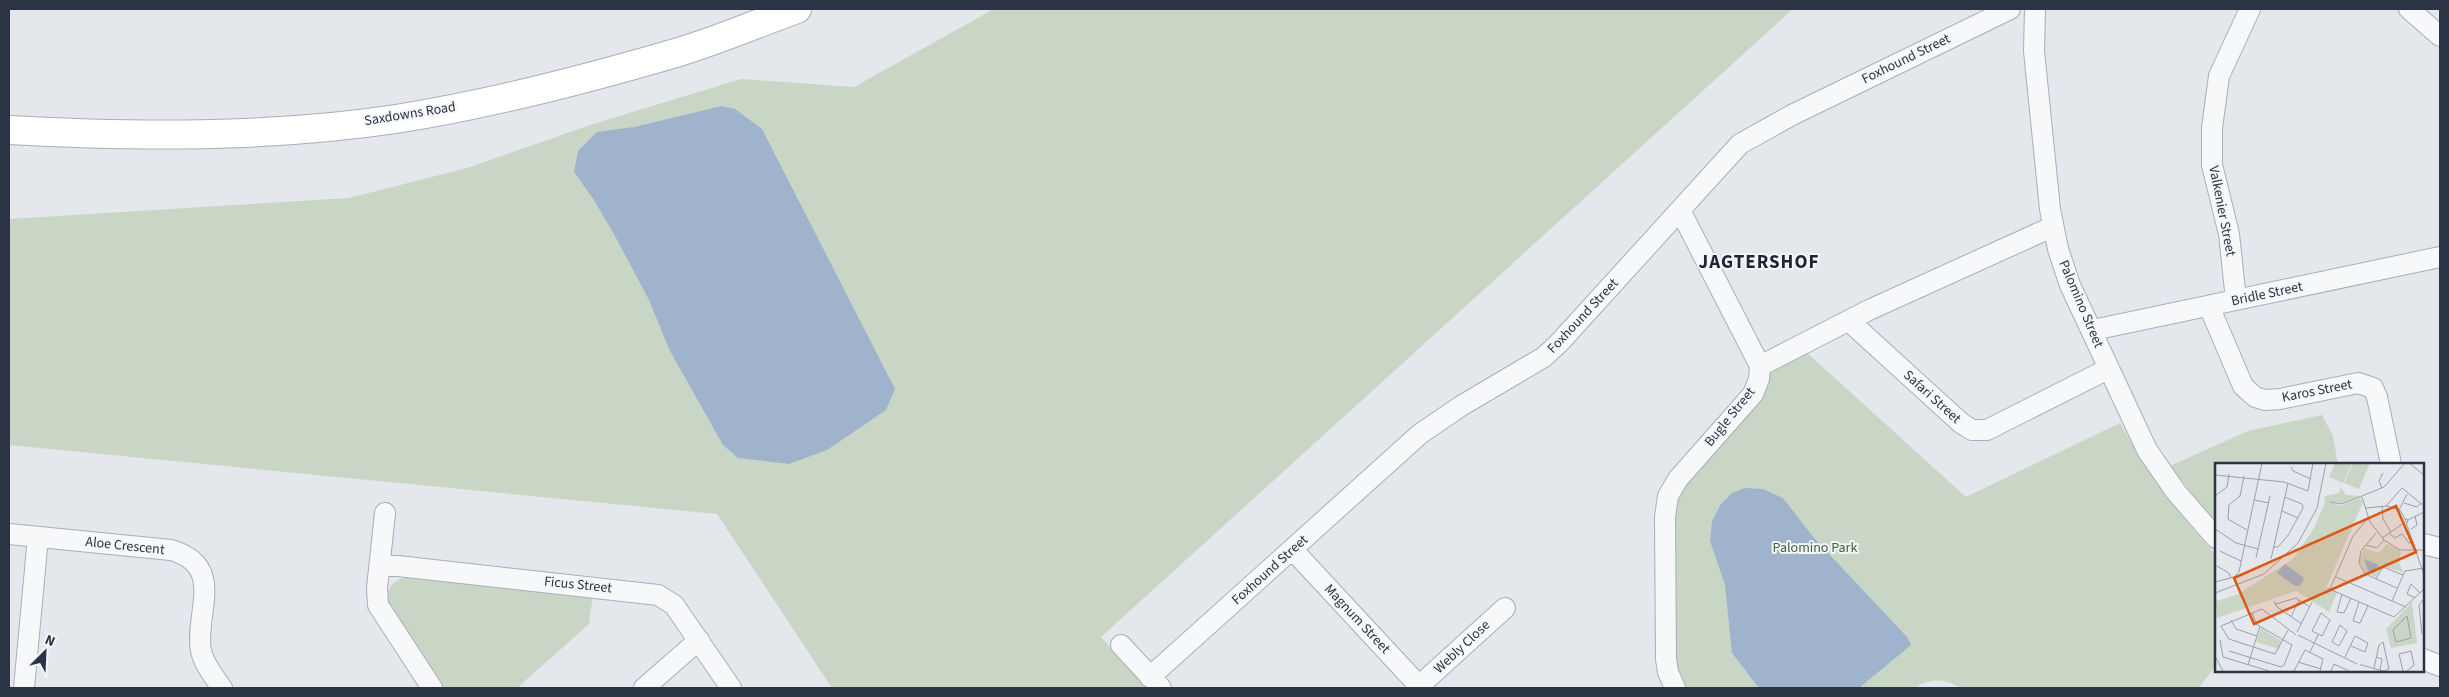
<svg xmlns="http://www.w3.org/2000/svg" width="2449" height="697" font-family="'Source Sans 3',sans-serif">
<style>
.green{fill:#c9d6c5}
.water{fill:#9fb4cc}
.lines{fill:none;stroke-linecap:round;stroke-linejoin:round}
.street-casing{stroke:#a9aeb7;stroke-width:22}
.secondary-casing{stroke:#a9aeb7;stroke-width:30}
.street{stroke:#f7f8fa;stroke-width:20}
.secondary{stroke:#fff;stroke-width:28}
.labels{text-anchor:middle;dominant-baseline:central;stroke-width:4;stroke-linejoin:round;paint-order:stroke}
.street-label{font-size:14px;fill:#2b3445;stroke:#f4f6f9}
.park-label{font-size:14px;fill:#3f6138;stroke:#f4f6f9}
.district-label{font-size:19px;font-weight:bold;letter-spacing:1px;fill:#1d2536;stroke:#f4f6f9}
.inset-road{fill:none;stroke:#9a9fa9;stroke-width:1}
.view{fill:#df570f;fill-opacity:0.15;stroke:#df570f;stroke-width:2.5}
.inset-edge{fill:none;stroke:#2b3445;stroke-width:2.5}
</style>
<rect width="100%" height="100%" fill="#e4e7ec"/>
<!-- green -->
<path class="green" d="M994 9H1793L1101 637 1148 688H832L717 514 9 445V219L349 198 467 168 590 125 741 79 854 87Z
M1805 351 1966 497 2120 423C2147 471 2178 514 2216 555V665L2199 688H1960C1946 678 1929 678 1915 688H1685L1679 678 1676 661 1673 514 1676 497 1772 370Z
M2322 415 2333 436 2338 464H2216V523L2170 466 2248 431Z
M408 577 593 595 589 624 517 688H440L387 608C385 591 390 580 408 577Z"/>
<!-- water -->
<path class="water" d="M722 106 735 109 762 129 895 389 886 410 827 450 789 464 738 458 723 445 670 351 649 300 615 236 594 200 574 172 578 151 597 132 634 127Z
M1745 488 1763 489 1783 498 1814 538 1908 638 1911 645 1859 688H1759L1732 653 1725 585 1710 541 1712 521 1721 504 1732 493Z"/>
<g class="lines">
<defs>
<path id="street" d="M2035 9 2034 51 2050 209 2058 249 2070 285 2147 450 2176 492 2216 538
M2409 9 2440 36
M1680 210 1760 366
M2236 300 2229 234 2212 165V128L2219 76 2250 9
M2209 306 2243 386 2255 397 2265 400 2280 399 2358 383 2373 388 2377 397 2391 464
M1849 321 1961 423 1972 430H1987L2108 369
M2093 330 2440 257
M1760 366 1869 310 2052 227
M385 513 377 588 378 605 432 688
M9 534 171 550C227 566 194 614 201 651 204 664 214 677 222 688
M2423 544 2440 548
M1292 549 1421 688
M380 564 658 595 674 605 731 688
M1121 645 1161 688
M2423 659 2440 666
M1150 677 1420 434 1461 406 1544 357 1559 343 1740 144 1792 115 2010 9
M1419 686 1505 608
M24 688 38 537
M644 688 699 640
M1675 688 1668 672 1666 659 1665 517 1668 496 1678 479 1753 394 1759 379 1760 366"/>
<path id="secondary" d="M9 130C137 137 268 138 396 119 492 104 587 79 679 52 719 40 758 23 797 9"/>
</defs>
<!-- street casing -->
<use href="#street" class="street-casing"/>
<!-- secondary casing -->
<use href="#secondary" class="secondary-casing"/>
<!-- street -->
<use href="#street" class="street"/>
<!-- secondary -->
<use href="#secondary" class="secondary"/>
</g>
<g class="labels">
<!-- street labels -->
<g class="street-label">
<text transform="translate(1906 59) rotate(-26)">Foxhound Street</text>
<text transform="translate(410 114) rotate(-9)">Saxdowns Road</text>
<text transform="translate(2222 211) rotate(79)">Valkenier Street</text>
<text transform="translate(2267 294) rotate(-12)">Bridle Street</text>
<text transform="translate(2081 304) rotate(67)">Palomino Street</text>
<text transform="translate(1583 316) rotate(-47)">Foxhound Street</text>
<text transform="translate(2317 391) rotate(-11)">Karos Street</text>
<text transform="translate(1932 397) rotate(42)">Safari Street</text>
<text transform="translate(1730 417) rotate(-51)">Bugle Street</text>
<text transform="translate(125 546) rotate(6)">Aloe Crescent</text>
<text transform="translate(1270 570) rotate(-42)">Foxhound Street</text>
<text transform="translate(578 585) rotate(6)">Ficus Street</text>
<text transform="translate(1357 619) rotate(47)">Magnum Street</text>
<text transform="translate(1462 647) rotate(-43)">Webly Close</text>
</g>
<!-- park labels -->
<g class="park-label">
<text x="1815" y="548">Palomino Park</text>
</g>
<!-- district labels -->
<g class="district-label">
<text x="1759" y="262">JAGTERSHOF</text>
</g>
</g>
<!-- overview -->
<g transform="translate(2215 463)">
<rect width="209" height="209" fill="#e4e7ec"/>
<path d="M120 0H137L128 20 114 14ZM138 0H155L144 26 129 20ZM126 24 131 32 145 33 128 40 114 39 126 43 145 35 148 39 111 125 122 130 114 149 81 128 2 155 0 135 3 138 23 131 78 96 98 67 109 42 110 33 124 30ZM172 81 186 88 184 99 188 109 167 103 161 114 151 111 144 99 149 85 164 90ZM197 139 202 180 176 185 171 166ZM46 165 66 178 64 186 41 179Z" fill="#c9d6c5"/>
<path d="M149 96 164 102 159 110 153 107ZM70 101 89 115 85 123H80L62 110Z" fill="#9fb4cc"/>
<path class="inset-road" d="M194 0 209 12M76 4 78 8 96 16M0 12 69 19 93 28 98 0M29 13 25 33 14 42 13 56 32 67M167 25 164 18 168 10M0 33 12 24 14 11M147 34 155 59 169 77 185 87H209M39 37 54 40M115 39 127 41 169 24 190 0M189 40 202 44 206 40M167 43 168 56 176 69M171 43 187 25 209 43M150 45 172 43 185 47 190 56M184 47 192 31M67 48 83 55M193 57 209 49M192 60 193 57 190 56 209 112M0 66 21 80 43 86M196 66 202 62 200 53M161 70 146 88 144 100 150 111 182 125M174 70 180 75 187 71 194 80 199 79M167 75 189 60M151 82 162 85 169 77M58 84H63L74 71 88 45 87 41 70 34M5 88 26 98M41 95 55 33M56 96 73 20M0 102 14 110 16 115M121 114 191 144M161 116 168 104 188 112M0 119 19 114 24 109 47 0M112 125 179 154 209 126M115 126 138 73 153 55M0 130 49 111 83 80 102 45 111 0M127 131 122 149 129 150 136 135M200 135 192 131 196 121 205 130M59 138 62 144 87 161M177 138 190 108 209 105M144 139 138 158 145 160 153 143M61 141 81 135 95 144M106 150 115 157 107 173 97 168ZM192 153 196 175 181 179 178 167ZM76 154 84 137M16 157 21 166 42 173M125 162 132 168 124 183 117 179ZM73 167 60 191 14 176 6 163 47 146 81 172M82 169 97 139M207 171 204 142 209 136M83 172 142 201M5 177 8 194 54 208M14 188 66 204 69 202 77 182 41 161 37 150M95 189 103 172M0 193 8 208M130 194 140 173 153 180 150 189 136 183M161 194 167 196 165 207M83 199 106 206M33 202 45 163M145 202H147L160 206 169 208 174 206 168 179 164 182 159 205M79 208 90 187 108 196 105 208M116 208 119 201 134 208M188 208 184 191 196 188 199 202 192 208"/>
<path class="view" d="M181 43 201 89 39 161 19 115Z"/>
<rect width="209" height="209" class="inset-edge"/>
</g>
<!-- border -->
<rect width="2449" height="697" fill="none" stroke="#2b3445" stroke-width="20"/>
<!-- north arrow -->
<g transform="translate(45 652) rotate(24)" stroke="#f4f6f9" stroke-width="4" paint-order="stroke">
<path d="M0-4L9 19L0 12L-9 19Z" fill="#2b3445"/>
<text y="-8" font-size="14" font-weight="bold" text-anchor="middle" fill="#2b3445">N</text>
</g>
</svg>
